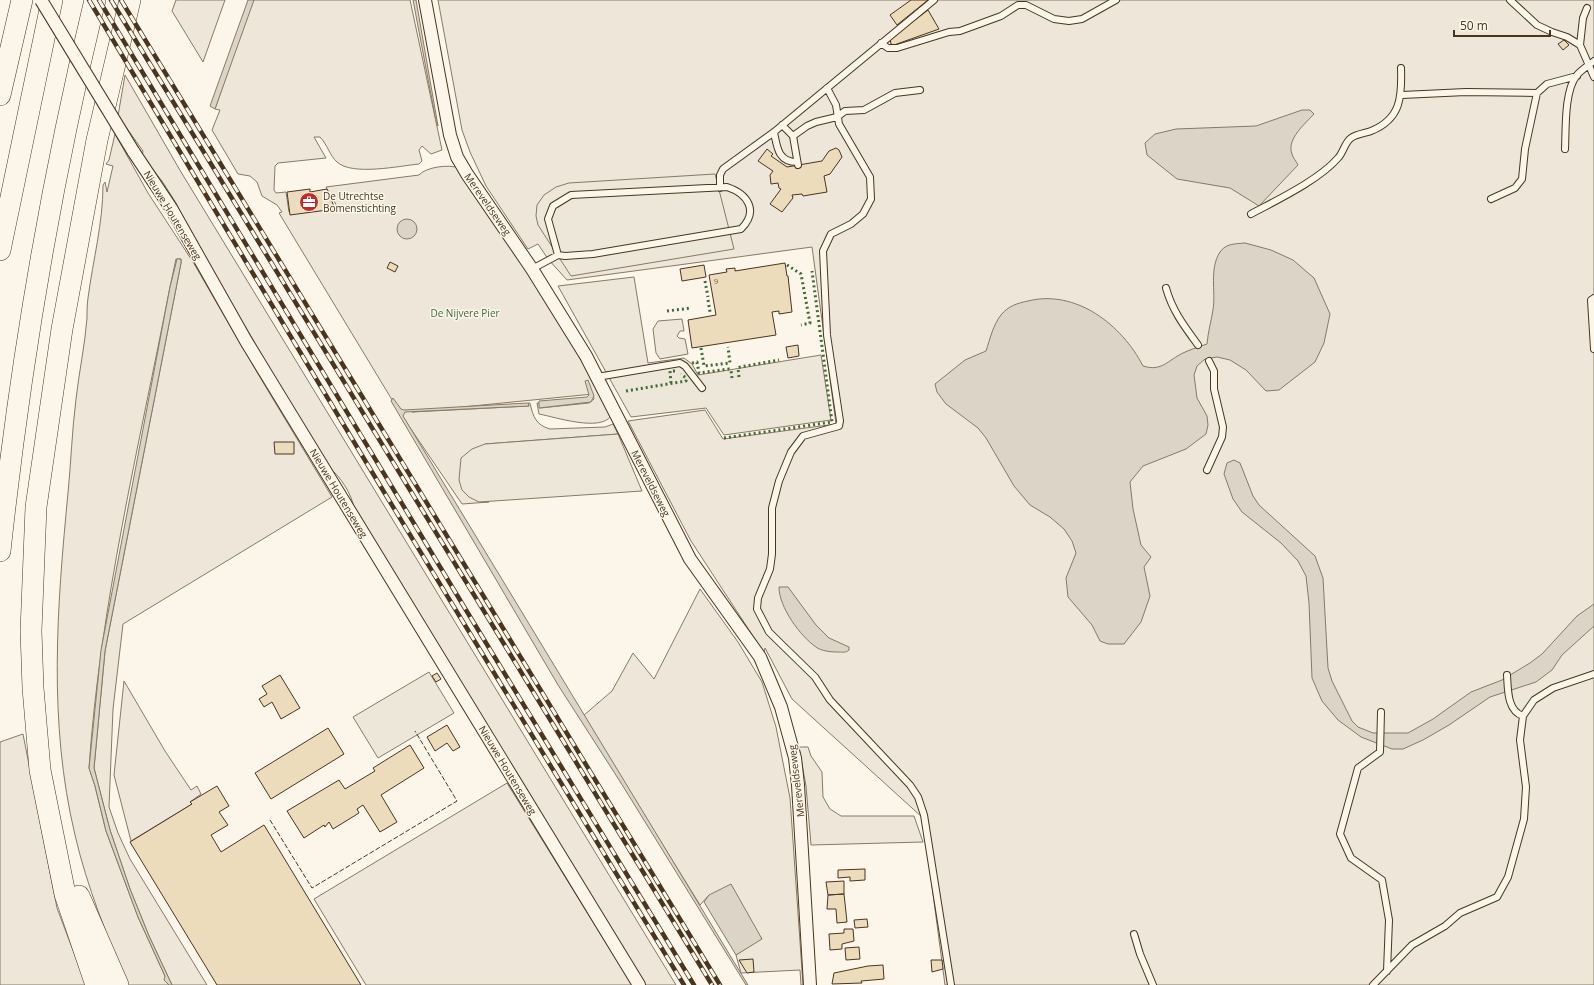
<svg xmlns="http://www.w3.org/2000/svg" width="1594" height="985" font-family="'Open Sans',sans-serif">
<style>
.green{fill:#ede6d9;stroke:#887966}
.parking{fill:#ede7d9;stroke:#887966}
.water{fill:#dcd4c6;stroke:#887966}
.building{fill:#ecdcbc;stroke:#4a3520}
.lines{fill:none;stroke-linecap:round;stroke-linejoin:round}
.lane-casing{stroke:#4a3520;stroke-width:8}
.street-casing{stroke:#4a3520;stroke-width:14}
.highway-casing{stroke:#4a3520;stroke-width:22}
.lane{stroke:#fbf6e9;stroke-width:6}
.street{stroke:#fbf6e9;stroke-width:12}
.highway{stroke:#fbf6e9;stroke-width:21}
.rail-casing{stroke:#4a3520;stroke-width:4.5}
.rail{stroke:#fbf6e9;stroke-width:3;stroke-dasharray:9;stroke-linecap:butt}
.street-bridge-casing{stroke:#4a3520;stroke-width:14;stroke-linecap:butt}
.street-bridge{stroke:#fbf6e9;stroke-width:12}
.hedge{stroke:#436837;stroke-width:3;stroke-dasharray:2 3;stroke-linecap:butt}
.fence{stroke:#4a3520;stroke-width:1;stroke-dasharray:5 2;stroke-linecap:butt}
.labels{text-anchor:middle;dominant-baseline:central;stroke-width:3;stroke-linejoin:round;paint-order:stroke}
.number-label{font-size:8px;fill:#725f47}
.poi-label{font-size:10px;fill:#4a3520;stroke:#fbf6e9;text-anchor:start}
.street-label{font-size:10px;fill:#4a3520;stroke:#fbf6e9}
.park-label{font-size:10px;fill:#436837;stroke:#fbf6e9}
</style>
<rect width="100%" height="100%" fill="#fbf6e9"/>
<!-- green -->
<path class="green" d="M176 0H225L203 62 172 11Z
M252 0H410L442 150 431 154 422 146 419 150 422 161 419 164C399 166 352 176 337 162 330 156 327 144 320 137H314L326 158 278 163 275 166 274 190 276 193 286 192 289 212 338 208 326 187 419 175C426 167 449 164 459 168L576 344 611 416C600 432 555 417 539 414L537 403H539L540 408 589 403 594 399 593 394 412 412 529 406 528 403H530C533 417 536 425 550 429L605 427 613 424 618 434 485 444 479 502H489L462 504 400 413 279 213 282 212 277 205 262 196 257 182 250 176 238 174 212 130 220 110 215 109Z
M438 0H1594V985H945L923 818 792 699 765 648 764 653 691 541 628 421 705 410 723 439 836 424 812 247 567 280 548 259 538 244 528 249 486 186 470 152 462 130Z
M125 75 181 172 676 985H644L354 508C352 495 340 475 329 468L194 240 176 203 162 181 142 156 143 151 118 116Z
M115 134 148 193 193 262 258 374 332 497 123 624 113 709 109 807 118 833 130 859 207 985H172L149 936 130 889 110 830 94 768 105 651 181 263V259H176L170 287C139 446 100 606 89 768L95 786 106 831 138 917 169 985H128C107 936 87 887 75 835 48 722 57 607 68 493 71 462 72 431 76 399 79 372 85 345 87 318 87 311 87 305 88 298 93 260 103 223 103 185L105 182 107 192 113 166 106 164 109 160Z
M682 319 684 331H680L677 336 679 338 685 339 688 354 660 359 656 353 653 329 658 321Z
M700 589 738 642 762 682 776 727 790 798 803 985H801L800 970 741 973 736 955 762 938 709 895 700 905 583 716 612 691 633 653 654 679Z
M124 681 165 751 191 790 197 786 201 794 190 802 192 804 131 841 114 775Z
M23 734 57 908 86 985H0V742Z
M799 747H808L811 756 822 772 823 797 830 809 841 816H914L923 842 811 845 806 786Z
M507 783 632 985H366L314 899Z"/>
<!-- parking -->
<path class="parking" d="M715 174 734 249 571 276 538 225 536 216 537 205 544 195 556 187 569 183Z
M634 277 648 363 684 358 692 364 698 375 821 355 831 420 724 435 706 408 631 417 558 286Z
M618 434 642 491 479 502 469 497 462 490 459 480 461 458 472 449 485 444Z
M429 672 454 713 378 758 353 717Z"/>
<!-- water -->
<path class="water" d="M248 0H254L215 109 210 106Z
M413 0H416L438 126 436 121Z
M1302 110H1310L1314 114C1306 123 1286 139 1292 154 1293 158 1296 161 1298 165L1259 206 1230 188 1177 179 1147 155 1145 143 1155 134 1176 129 1256 126Z
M397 229a10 10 0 1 1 20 0a10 10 0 1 1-20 0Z
M1245 243 1271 250 1293 260 1314 278 1330 314 1324 343 1315 362 1279 390 1266 391 1246 370 1230 360 1217 357 1205 359 1197 366 1194 375 1197 398 1207 416 1208 425 1206 434 1186 449 1143 466 1130 482 1133 509 1141 545 1151 557 1144 567 1150 596 1141 622 1124 644H1108L1100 641 1092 625 1068 597 1066 578 1076 553 1072 541 1064 529 1050 517 1030 505 1014 486 986 438 978 428 946 404 937 392 935 384 965 360 986 351C990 339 993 325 1001 315 1008 306 1018 303 1028 301 1076 289 1122 325 1143 366 1162 372 1168 360 1183 353 1191 349 1199 347 1207 344 1208 332 1211 322 1213 310 1216 291 1209 269 1220 252 1226 243 1236 244 1245 243Z
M177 259H181V263L105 651 94 768 110 830 130 889 149 936 172 985H169L164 980 165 976 138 917 106 831 95 786 89 768 101 650 170 287Z
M588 380 594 396 591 402 539 408V401L587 397 589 395 585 381Z
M393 398 401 409 404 410 528 403 529 406 405 412 403 416 748 985H746L621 783 558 685 391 401Z
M1234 460 1240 463 1253 496 1259 505 1315 556 1323 578 1328 668 1332 681 1352 721 1358 727 1373 733H1408L1433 719 1471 692 1502 680 1530 663 1542 654 1577 616 1594 604V626L1562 655 1552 670 1536 682 1490 697 1449 725 1423 740 1403 749H1392L1361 737 1338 720 1322 701 1312 678 1309 603 1306 576 1298 561 1281 543 1242 512 1233 499 1224 474 1227 463Z
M779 587H788L816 625 829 638 849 647V650C846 653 842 652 837 652 831 652 821 651 816 647 800 636 779 607 779 587Z
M731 884 762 939 736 955 704 902 709 895Z"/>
<!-- building -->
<path class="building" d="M911 0H928L897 25 890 15Z
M928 10 939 29 894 45 891 44 890 39Z
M1564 40 1569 45 1563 50 1558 44Z
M836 148 839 150 842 157 830 174 824 176 827 192 803 196 802 194 792 195 793 198 782 212 770 204 781 189 779 188 778 183 771 184 770 175 773 171 758 161 767 149 773 154 771 156 787 167 822 161 829 151Z
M310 189V192L327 189 335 209 290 215 287 192Z
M390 262 398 266 395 272 387 268Z
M785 263 787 276H788L792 312 779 314V311L772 312 776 335 692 348 688 320 716 315 709 275 727 272 726 269 735 268V271Z
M704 265 706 277 682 281 680 269Z
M798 345 799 356 788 358 786 347Z
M274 442H294V454H275Z
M437 673 441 679 436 682 432 676Z
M280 675 300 708 281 719 272 702 264 707 259 699 267 694 262 686Z
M447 725 460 747 453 751 447 743 435 751 427 737Z
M328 728 344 754 271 799 255 773Z
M410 745 424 768 381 795 397 822 380 832 363 805 357 809 359 813 333 829 329 822 325 827 324 825 304 838 287 811 339 780 345 789 375 771 373 768Z
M217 786 229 806 219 812 228 825 211 835 221 852 264 825 361 985H217L130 842 192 804 190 802Z
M865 869V880L850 881V877L838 878V870Z
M844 881V894L828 895 826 882Z
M844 894 847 922 837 923 836 909H827L828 895Z
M867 919 868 927 855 928 854 920Z
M844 929H853L854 941 842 944V949L830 950 829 934 844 933Z
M859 947 860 959 846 960 845 948Z
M753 959 754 972 747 973 739 960Z
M931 960H942L943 969 932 972Z
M883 965 884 979 861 981 862 983 832 984 834 973 868 966Z"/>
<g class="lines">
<defs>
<path id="lane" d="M1510 0 1537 25 1552 32 1567 37 1580 45 1594 77
M881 43 888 48H897L949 32 960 31 1001 16 1018 5H1026L1054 19 1069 21 1082 19 1116 0
M1580 45 1583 18 1587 8
M827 88 836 105 839 124 870 177 871 199 863 214 851 224 831 234 823 251 827 335 840 421 839 426 803 436 791 452 779 481 772 508V554L770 569 758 598 757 609 769 632 815 677 830 700 910 785 918 797 924 815 951 985
M1402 95 1466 92 1537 93
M782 125 793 136 798 165
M774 132C777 147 778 162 797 162
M793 136 807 126 816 122 837 117 845 111 864 110 895 93 920 90
M1565 149C1566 129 1564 91 1577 75 1581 70 1589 65 1594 61
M720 188V175L723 169 774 132 934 0
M1491 199 1515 188 1522 179 1525 149 1537 93 1547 84 1577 76
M1251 214C1277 200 1319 180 1338 158 1343 153 1345 142 1351 138 1356 134 1366 133 1371 131 1401 119 1402 97 1401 68
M532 269 558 255 565 256 593 254 741 229C759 211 748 194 727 187L571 195 553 206 548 219 558 255
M1166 288C1172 310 1184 326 1198 345
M1594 298 1591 300 1594 349
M597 377 680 363 685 366 702 388
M1207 470 1222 437 1223 427 1214 389V371L1209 361
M1507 675C1508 689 1507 711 1523 716
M1381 712 1380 752 1358 768 1340 834 1351 858 1382 880 1389 920 1387 971
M1134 934 1140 954 1153 985
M1373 985 1412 945 1445 926 1460 913 1497 897 1508 877 1524 819 1526 787 1520 740 1523 716 1534 700 1553 688 1594 674"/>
<path id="street" d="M425 0 450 135 457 157 467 174 532 269 586 356 690 559 760 657 781 707 795 758 798 785 810 985
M133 151 171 208 246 341 639 985"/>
<path id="highway" d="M0 95 22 0
M0 250 52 0
M0 551C20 366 51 181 95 0
M79 896 118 985
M96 985 65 894 40 770 33 688 31 631 36 507 62 329 97 140 130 0"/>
</defs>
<!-- lane casing -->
<use href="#lane" class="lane-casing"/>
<!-- street casing -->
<use href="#street" class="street-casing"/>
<!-- highway casing -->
<use href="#highway" class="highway-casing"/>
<!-- lane -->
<use href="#lane" class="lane"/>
<!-- street -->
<use href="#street" class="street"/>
<!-- highway -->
<use href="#highway" class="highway"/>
<defs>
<path id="rail" d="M89 0 384 492 684 985
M99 0 466 610 694 985
M111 0 712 985
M121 0 720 985"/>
</defs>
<!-- rail casing -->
<use href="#rail" class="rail-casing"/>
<!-- rail -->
<use href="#rail" class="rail"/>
<defs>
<path id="street-bridge" d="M41 0 133 151"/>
</defs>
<!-- street-bridge casing -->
<use href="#street-bridge" class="street-bridge-casing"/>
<!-- street-bridge -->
<use href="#street-bridge" class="street-bridge"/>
<!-- hedge -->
<path class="hedge" d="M787 265 801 274 810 323 801 325
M705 281 708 297
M708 300 710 312
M667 311 691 308
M701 348 704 366 730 363 728 347
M692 363 697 362 699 373 729 369 731 370 732 378
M739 377 738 368 740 367 779 360
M671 383 670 371H676
M626 391 686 381V378L681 374
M724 438 832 422 812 271"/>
<!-- fence -->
<path class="fence" d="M270 820 312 888 457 801 415 731"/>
</g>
<!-- icons -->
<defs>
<symbol id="office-disc" viewBox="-11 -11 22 22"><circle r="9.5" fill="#c62828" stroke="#fbf6e9"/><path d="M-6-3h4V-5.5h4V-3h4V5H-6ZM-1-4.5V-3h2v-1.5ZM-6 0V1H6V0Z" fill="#fff"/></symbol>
</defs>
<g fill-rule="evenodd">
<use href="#office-disc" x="298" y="191" width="22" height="22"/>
</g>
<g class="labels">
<!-- number labels -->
<g class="number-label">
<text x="716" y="280">9</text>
</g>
<!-- poi labels -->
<g class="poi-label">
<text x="323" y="196">De Utrechtse<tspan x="323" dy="12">Bomenstichting</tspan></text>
</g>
<!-- street labels -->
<g class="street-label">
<text transform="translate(488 204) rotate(55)">Mereveldseweg</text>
<text transform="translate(173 215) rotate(59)">Nieuwe Houtenseweg</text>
<text transform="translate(651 483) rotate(63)">Mereveldseweg</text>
<text transform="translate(339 493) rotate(59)">Nieuwe Houtenseweg</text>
<text transform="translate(508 770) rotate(59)">Nieuwe Houtenseweg</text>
<text transform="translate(796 781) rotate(-97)">Mereveldseweg</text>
</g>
<!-- park labels -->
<g class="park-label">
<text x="465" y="313">De Nijvere Pier</text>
</g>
</g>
<!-- scale -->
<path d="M1454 30v6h96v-6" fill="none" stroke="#4a3520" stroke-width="2"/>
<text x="1460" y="30" font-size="12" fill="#4a3520" stroke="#fbf6e9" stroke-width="3" paint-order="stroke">50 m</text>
</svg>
